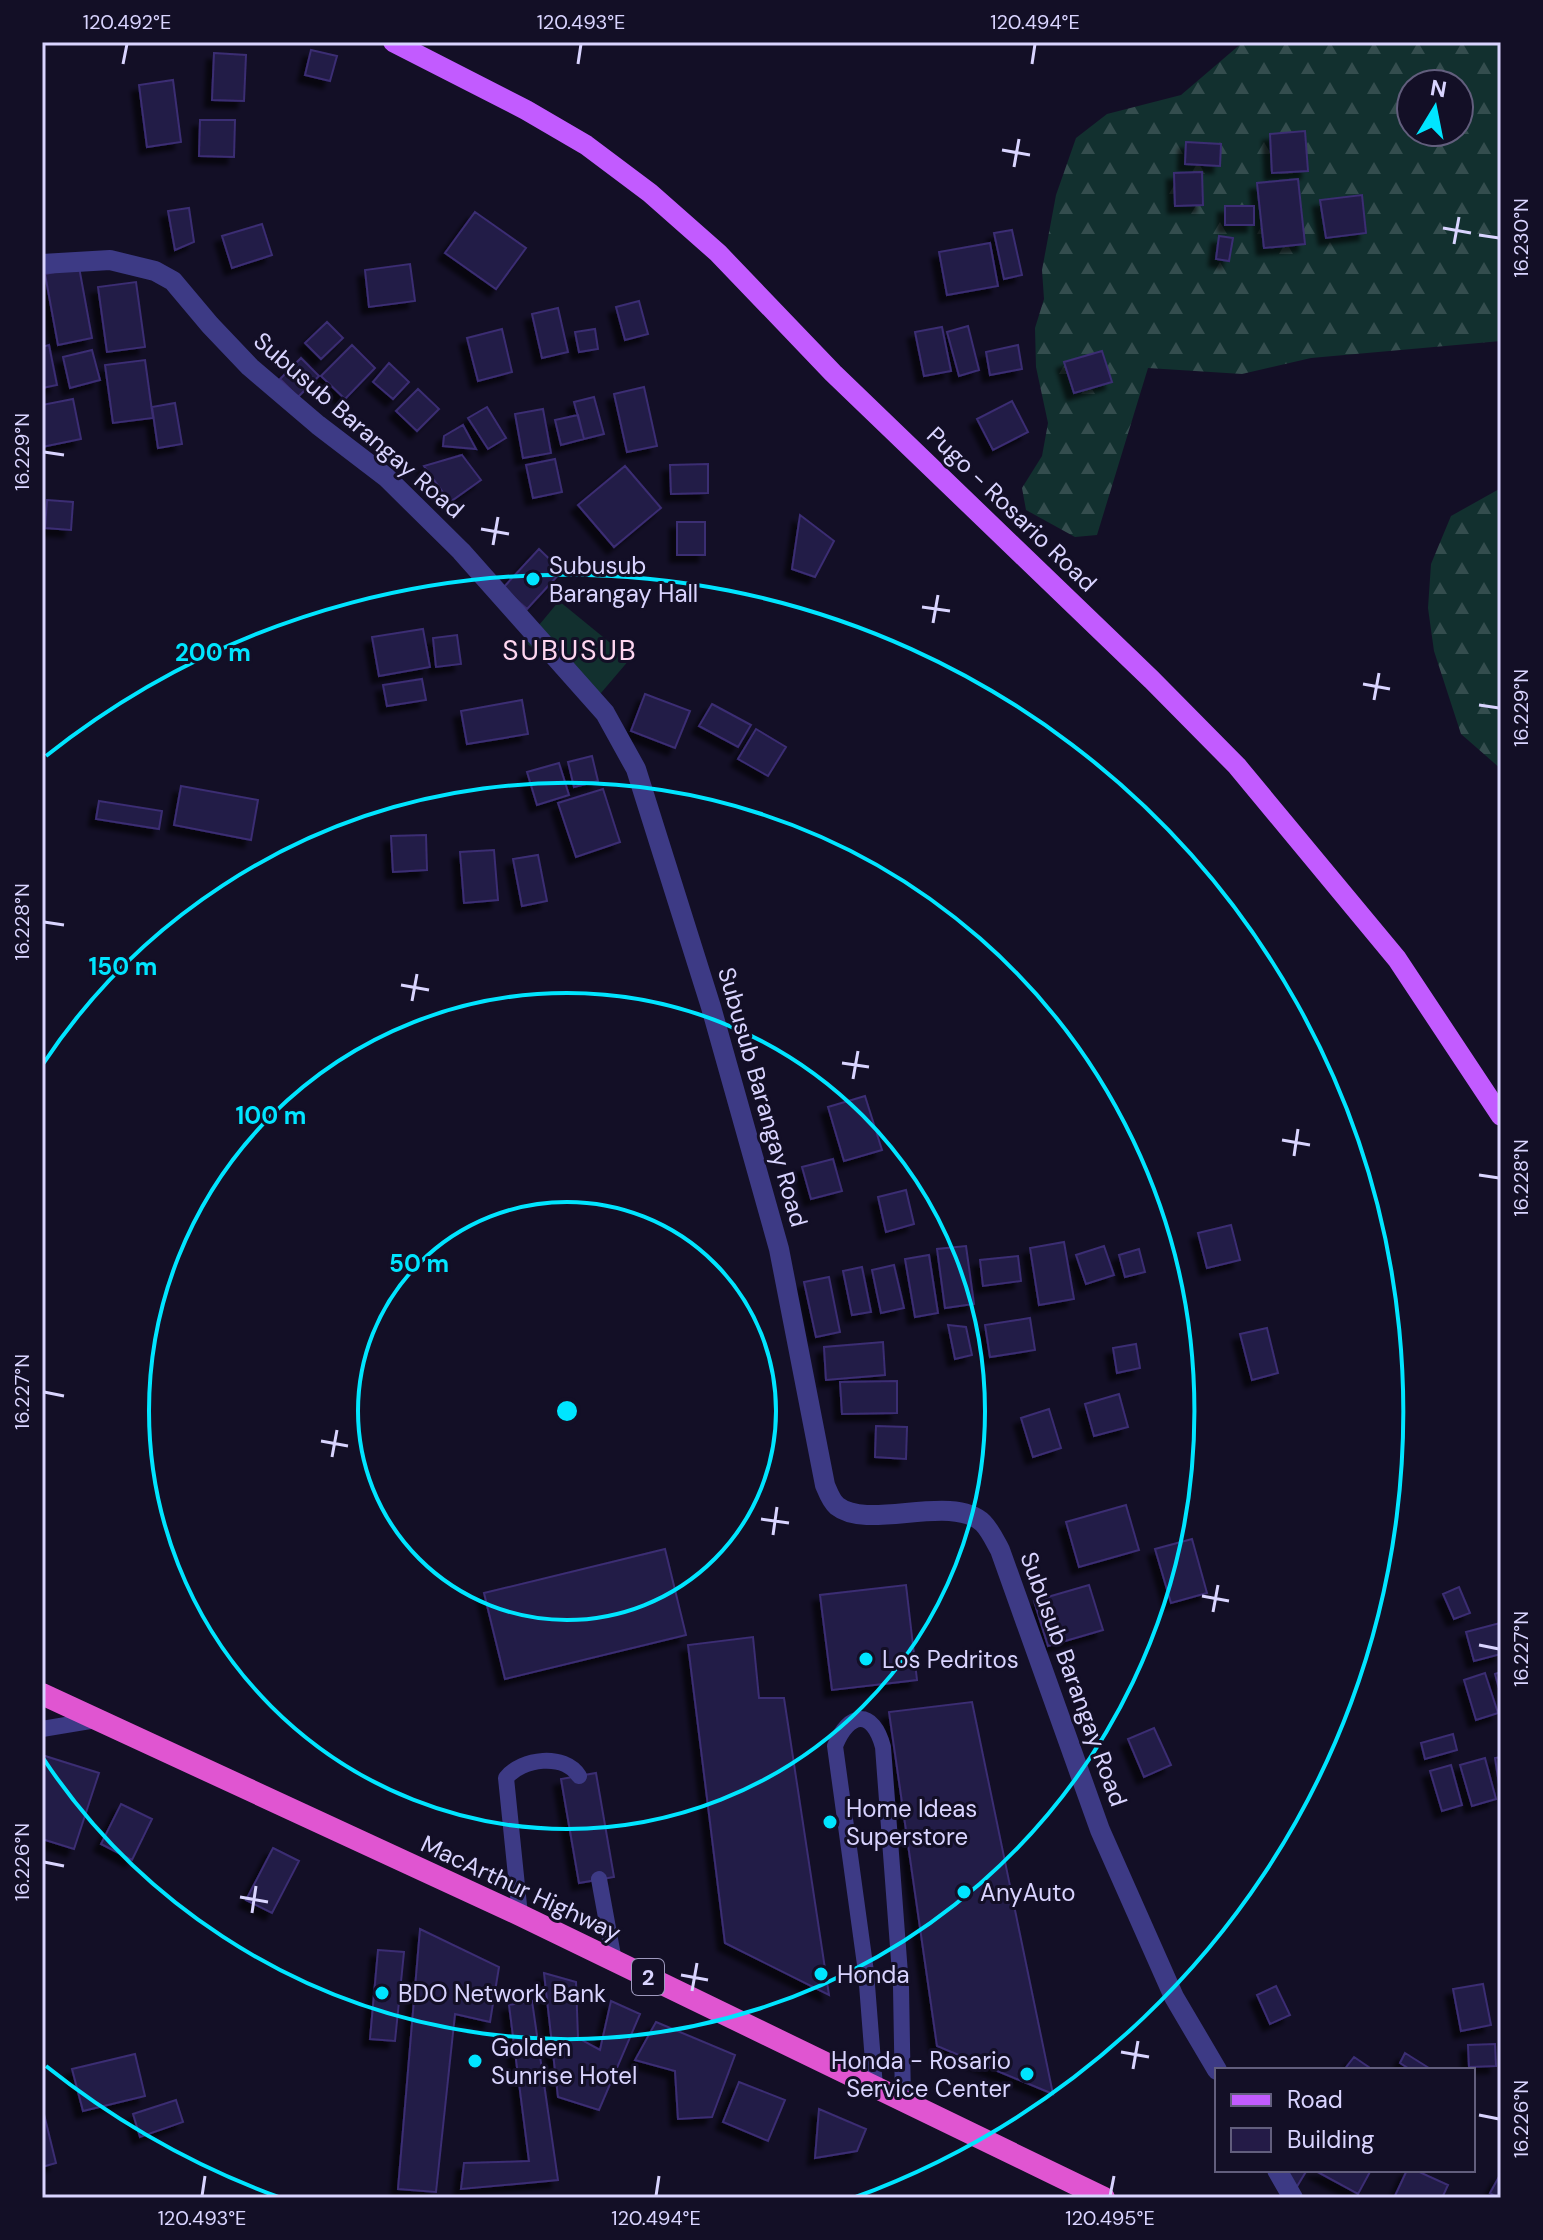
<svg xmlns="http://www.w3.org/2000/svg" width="1543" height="2240" font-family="'DM Sans',sans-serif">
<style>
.forest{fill:url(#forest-firs);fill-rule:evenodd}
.pitch{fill:#12302f}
.building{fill:#241b47;stroke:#3b2d73;stroke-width:2;filter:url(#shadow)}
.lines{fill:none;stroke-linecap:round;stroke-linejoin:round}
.service{stroke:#3d3a85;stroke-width:16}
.minor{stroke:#3d3a85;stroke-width:20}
.primary{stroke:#c25bff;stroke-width:20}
.trunk{stroke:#e055d1;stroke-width:22}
.ticks{fill:none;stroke:#d9d4ff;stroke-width:3}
.ring{fill:none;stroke:#00e5ff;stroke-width:4}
.poi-dot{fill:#00e5ff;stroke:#130f26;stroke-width:3}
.labels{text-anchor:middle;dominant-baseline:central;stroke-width:6;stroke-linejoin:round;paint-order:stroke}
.shield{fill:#130f26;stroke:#9e99be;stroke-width:2}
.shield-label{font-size:22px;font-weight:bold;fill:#d9d4ff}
.street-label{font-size:24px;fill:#d9d4ff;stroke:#130f26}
.poi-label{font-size:24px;fill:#d9d4ff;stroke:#130f26;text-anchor:start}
.quarter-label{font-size:28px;letter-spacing:2px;fill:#ffd6f0;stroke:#130f26}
.centre{fill:#00e5ff;stroke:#130f26;stroke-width:4}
.ring-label{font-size:24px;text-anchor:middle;font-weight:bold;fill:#00e5ff;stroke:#130f26;stroke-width:6;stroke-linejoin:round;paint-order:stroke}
.neatline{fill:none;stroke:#d9d4ff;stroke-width:3}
.ticks-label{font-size:20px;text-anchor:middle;fill:#d9d4ff}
</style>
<defs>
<pattern id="forest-firs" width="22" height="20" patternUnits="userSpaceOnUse" patternTransform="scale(2)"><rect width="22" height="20" fill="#12302f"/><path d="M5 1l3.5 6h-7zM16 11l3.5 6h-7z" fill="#344d4e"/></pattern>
<filter id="shadow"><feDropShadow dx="-7" dy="7" stdDeviation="2" flood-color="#0009"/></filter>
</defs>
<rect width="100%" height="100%" fill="#130f26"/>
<!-- forest -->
<path class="forest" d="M1243 42H1501V341L1311 358 1242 374 1148 368 1097 535 1075 537 1026 510 1022 488 1042 456 1048 423 1036 367 1035 328 1044 299 1042 270 1056 195 1076 138 1107 114 1181 95ZM1411 84H1459V132H1411Z
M1501 488V769L1461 734 1434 651 1428 608 1431 564 1451 516Z"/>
<!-- pitch -->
<path class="pitch" d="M559 601 630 659 595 700 525 642Z"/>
<!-- building -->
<path class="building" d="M311 50 337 56 330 81 305 75Z
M214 53 246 55 244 101 212 100Z
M173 80 181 142 147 147 139 85Z
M200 120H235L234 157 199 156Z
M1305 131 1308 171 1272 173 1270 134Z
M1186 142 1221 144 1220 166 1185 164Z
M1202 172 1203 205 1175 206 1174 173Z
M1298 179 1305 244 1264 248 1257 183Z
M1362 195 1366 233 1326 238 1320 200Z
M1225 206H1254V225H1225Z
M189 208 194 242 175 250 168 211Z
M475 212 526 248 496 289 445 253Z
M262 224 272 255 232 268 222 236Z
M1012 230 1022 275 1004 279 994 233Z
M1219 236 1233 238 1229 261 1216 259Z
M990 243 998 286 947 295 939 252Z
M410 264 415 301 369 307 365 270Z
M79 267 92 338 58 345 45 274Z
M136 282 145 347 107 352 98 287Z
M639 301 648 334 625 340 616 307Z
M558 308 568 352 542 358 532 314Z
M327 322 343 338 321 359 305 343Z
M968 326 979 370 959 376 947 332Z
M942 327 951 371 924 376 915 332Z
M502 329 512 372 478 381 467 338Z
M595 329 598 349 579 352 575 332Z
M49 345 57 385 42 388V347Z
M352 345 375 368 345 399 321 376Z
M1018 345 1022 369 990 375 986 352Z
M92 350 100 380 70 388 63 357Z
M1102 351 1112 382 1074 393 1064 362Z
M301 358 319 376 298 397 280 379Z
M145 360 153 418 113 423 105 365Z
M389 363 409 382 393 399 373 382Z
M644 387 657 446 627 452 614 394Z
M418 389 439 409 417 431 396 411Z
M594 397 604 434 584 439 574 402Z
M73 399 81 439 42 447V405Z
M1012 401 1028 432 993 450 977 419Z
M175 403 182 444 158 448 152 407Z
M487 407 506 438 488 449 468 418Z
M543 409 551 453 523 458 515 414Z
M578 415 584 439 561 445 555 420Z
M463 425 476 449 443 446 444 436Z
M462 455 481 480 450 502 424 466Z
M555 459 562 492 533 498 526 465Z
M708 464V493L671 494 670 465Z
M625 466 661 508 614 547 578 505Z
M47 500 73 502 71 530 45 528Z
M800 515 834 541 815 577 792 569Z
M677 522H705V555H677Z
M539 549 562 571 527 609 503 588Z
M423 629 430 667 379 676 372 637Z
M457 635 461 664 436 667 433 638Z
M422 679 426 700 387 706 383 685Z
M645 694 690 711 675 748 631 731Z
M522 700 528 734 467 744 461 711Z
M712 704 751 725 738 747 699 726Z
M756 729 786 747 768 776 738 759Z
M592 756 598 781 574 787 568 762Z
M559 763 569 795 537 805 527 772Z
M181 786 258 800 251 840 174 825Z
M603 789 620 842 576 857 558 803Z
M99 801 162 811 159 829 96 819Z
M426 835 427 870 393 872 391 836Z
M494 850 498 900 464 903 460 852Z
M538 855 547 901 522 906 513 859Z
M865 1096 882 1150 844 1161 828 1107Z
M833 1159 842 1191 811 1199 802 1167Z
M906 1190 914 1224 886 1232 878 1197Z
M1231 1225 1240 1260 1207 1268 1198 1233Z
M1064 1242 1074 1299 1039 1305 1030 1248Z
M966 1246 974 1304 945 1308 937 1249Z
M1104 1246 1114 1275 1086 1284 1076 1255Z
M1139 1249 1145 1272 1125 1277 1119 1255Z
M929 1255 938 1313 915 1317 905 1259Z
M1018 1256 1021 1281 983 1286 980 1260Z
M894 1265 904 1308 881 1313 872 1270Z
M862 1267 871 1312 852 1315 843 1271Z
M829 1277 840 1332 816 1337 804 1282Z
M1030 1318 1035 1350 990 1357 985 1325Z
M948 1325 966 1327 972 1355 955 1359Z
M1267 1328 1278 1373 1252 1380 1240 1334Z
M883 1342 885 1375 826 1380 824 1347Z
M1136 1344 1140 1368 1117 1373 1113 1348Z
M897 1381V1413L842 1414 840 1382Z
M1119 1394 1128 1427 1094 1436 1085 1404Z
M1049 1409 1061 1448 1033 1457 1021 1418Z
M876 1426 907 1427 906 1459 875 1457Z
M1126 1505 1139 1550 1079 1567 1066 1522Z
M1192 1539 1207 1593 1171 1603 1155 1549Z
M665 1549 686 1635 505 1679 484 1593Z
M906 1585 917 1680 832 1690 820 1595Z
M1089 1585 1103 1630 1048 1646 1034 1601Z
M1459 1587 1470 1613 1454 1619 1443 1594Z
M1500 1623 1501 1654 1474 1661 1466 1632Z
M753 1637 759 1698H784L829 1995 725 1943 688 1645Z
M1501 1672V1696L1495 1674Z
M1485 1673 1498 1713 1476 1720 1464 1680Z
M972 1702 1053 2094 937 2046 889 1712Z
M1154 1728 1171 1765 1144 1777 1128 1739Z
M1453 1734 1457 1750 1425 1759 1421 1743Z
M42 1755 99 1773 74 1849 42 1839Z
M1501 1757V1797L1495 1758Z
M1485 1758 1496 1799 1472 1806 1460 1765Z
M1451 1765 1462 1805 1442 1811 1430 1771Z
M596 1773 614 1877 579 1883 561 1779Z
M121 1804 152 1819 132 1860 101 1844Z
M273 1848 299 1861 272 1913 246 1900Z
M420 1929 499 1967 490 2022 455 2014 436 2192 398 2189Z
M378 1950 404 1952 395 2041 370 2039Z
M544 1973 576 1982 578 2038 600 2050 611 2001 640 2014 599 2110 558 2097Z
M1483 1984 1491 2025 1461 2031 1453 1989Z
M1276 1986 1290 2015 1270 2024 1257 1995Z
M532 2001 558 2180 461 2189 464 2163 529 2161 509 2005Z
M656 2022 735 2055 712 2117 678 2119 675 2071 635 2060Z
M1495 2044 1496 2066 1469 2067 1468 2045Z
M1405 2053 1432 2070H1411L1400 2063Z
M135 2054 145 2096 83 2111 72 2069Z
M1354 2057 1373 2070H1344Z
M739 2082 785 2100 768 2141 723 2122Z
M176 2100 183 2122 140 2137 133 2114Z
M42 2106 56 2163 42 2167Z
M819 2109 866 2129 857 2151 815 2158Z
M1285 2170H1307L1296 2188Z
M1314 2170H1371L1358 2194Z
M1407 2170H1415L1448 2185 1442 2198H1394Z
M1501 2173V2198H1499L1490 2193Z"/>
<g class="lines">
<!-- service -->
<path class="service" d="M42 1729 96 1720
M599 1879 614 1961
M520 1915 506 1778C522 1758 564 1753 579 1776
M875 2087 866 1972 835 1746C849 1711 873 1709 883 1747L901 1987 903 2101"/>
<!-- minor -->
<path class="minor" d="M42 264 110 260 155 271 173 281 210 325 250 367 318 425 386 477 461 551 605 713 636 769 711 1007 779 1249 825 1485C828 1492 831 1501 837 1506 868 1531 951 1493 983 1523 990 1530 995 1541 1000 1550L1100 1830 1174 1997 1217 2070
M1277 2170 1293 2198"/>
<!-- primary -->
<path class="primary" d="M393 42 526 110 586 145 650 193 718 253 833 373 1152 680 1237 766 1397 959 1501 1116"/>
<!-- trunk -->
<path class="trunk" d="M42 1694 520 1915 1104 2198"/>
</g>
<!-- ticks -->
<path class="ticks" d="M123 64 127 44M578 64 581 44M1032 64 1035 44M1002 150 1030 155M1014 167 1019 139M1443 228 1471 233M1479 235 1499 238M1454 244 1459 217M44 452 64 455M481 529 509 534M493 545 498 517M922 607 950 611M933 623 938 595M1363 684 1390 689M1374 700 1379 673M1479 705 1499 708M44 922 64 925M401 985 429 990M412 1001 417 974M842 1063 869 1067M853 1079 858 1051M1282 1140 1310 1145M1294 1156 1298 1129M1479 1175 1499 1178M44 1392 64 1396M321 1441 348 1446M332 1457 337 1430M761 1519 789 1523M773 1535 777 1507M1202 1596 1229 1601M1213 1612 1218 1585M1479 1645 1499 1649M44 1862 64 1866M240 1897 268 1902M252 1913 256 1886M681 1975 708 1980M692 1991 697 1963M1121 2052 1149 2057M1133 2069 1138 2041M1479 2115 1499 2119M202 2196 205 2176M656 2196 659 2176M1110 2196 1114 2176"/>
<!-- distance rings -->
<g class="ring">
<circle cx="567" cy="1411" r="209"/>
<circle cx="567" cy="1411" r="418"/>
<path d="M43 1064A628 628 0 1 1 43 1758"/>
<path d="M281 2198A837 837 0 0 1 46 2066M46 756A837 837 0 1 1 853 2198"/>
</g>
<!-- markers -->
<g class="poi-dot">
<circle cx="533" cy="579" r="8"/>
<circle cx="866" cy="1659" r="8"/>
<circle cx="830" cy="1822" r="8"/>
<circle cx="964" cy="1892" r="8"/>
<circle cx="821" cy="1974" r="8"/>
<circle cx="382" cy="1993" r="8"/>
<circle cx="475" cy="2061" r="8"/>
<circle cx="1027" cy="2074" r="8"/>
</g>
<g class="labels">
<!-- shield labels -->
<rect class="shield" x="632" y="1959" width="32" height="36" rx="6"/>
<g class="shield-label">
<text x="648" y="1977">2</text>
</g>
<!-- street labels -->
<g class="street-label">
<text transform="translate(359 425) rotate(41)">Subusub Barangay Road</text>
<text transform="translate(1012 509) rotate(44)">Pugo - Rosario Road</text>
<text transform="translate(763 1097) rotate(74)">Subusub Barangay Road</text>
<text transform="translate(1074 1679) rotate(70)">Subusub Barangay Road</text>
<text transform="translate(521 1888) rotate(25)">MacArthur Highway</text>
</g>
<!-- poi labels -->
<g class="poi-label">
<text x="549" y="565">Subusub<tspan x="549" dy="28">Barangay Hall</tspan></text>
<text x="882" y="1659">Los Pedritos</text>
<text x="846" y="1808">Home Ideas<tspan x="846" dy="28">Superstore</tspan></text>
<text x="980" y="1892">AnyAuto</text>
<text x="837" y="1974">Honda</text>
<text x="398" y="1993">BDO Network Bank</text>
<text x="491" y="2047">Golden<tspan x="491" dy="28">Sunrise Hotel</tspan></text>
<text x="1011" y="2060" text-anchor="end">Honda - Rosario<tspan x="1011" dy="28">Service Center</tspan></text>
</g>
<!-- quarter labels -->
<g class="quarter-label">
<text x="570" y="650">SUBUSUB</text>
</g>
</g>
<circle cx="567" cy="1411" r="12" class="centre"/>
<g class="ring-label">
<text x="213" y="661">200 m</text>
<text x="123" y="975">150 m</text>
<text x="271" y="1124">100 m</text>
<text x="419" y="1272">50 m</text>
</g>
<!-- border -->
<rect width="1543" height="2240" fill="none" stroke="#130f26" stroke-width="88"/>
<!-- legend -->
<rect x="1215" y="2068" width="260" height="104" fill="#130f26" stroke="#625e7d" stroke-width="2"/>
<rect x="1231" y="2094" width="40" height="12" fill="#c25bff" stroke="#625e7d" stroke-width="2"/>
<text x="1287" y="2108" font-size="24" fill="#d9d4ff">Road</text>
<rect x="1231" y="2128" width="40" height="24" fill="#241b47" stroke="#625e7d" stroke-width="2"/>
<text x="1287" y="2148" font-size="24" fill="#d9d4ff">Building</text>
<!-- north arrow -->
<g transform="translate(1435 108) rotate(10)"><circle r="38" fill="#130f26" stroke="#625e7d" stroke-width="2"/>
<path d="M0-6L14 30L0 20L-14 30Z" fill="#00e5ff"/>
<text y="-12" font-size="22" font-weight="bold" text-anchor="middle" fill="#d9d4ff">N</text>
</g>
<rect x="44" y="44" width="1455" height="2152" class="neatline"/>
<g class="ticks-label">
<text x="127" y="29">120.492°E</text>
<text x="581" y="29">120.493°E</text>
<text x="1035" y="29">120.494°E</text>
<text transform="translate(1521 238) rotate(-90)" y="7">16.230°N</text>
<text transform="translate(22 452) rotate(-90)" y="7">16.229°N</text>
<text transform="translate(1521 708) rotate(-90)" y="7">16.229°N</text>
<text transform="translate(22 922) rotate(-90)" y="7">16.228°N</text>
<text transform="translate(1521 1178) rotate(-90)" y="7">16.228°N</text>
<text transform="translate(22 1392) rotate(-90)" y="7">16.227°N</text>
<text transform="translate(1521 1649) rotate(-90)" y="7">16.227°N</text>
<text transform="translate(22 1862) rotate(-90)" y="7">16.226°N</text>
<text transform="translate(1521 2119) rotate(-90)" y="7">16.226°N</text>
<text x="202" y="2225">120.493°E</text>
<text x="656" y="2225">120.494°E</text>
<text x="1110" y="2225">120.495°E</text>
</g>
</svg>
